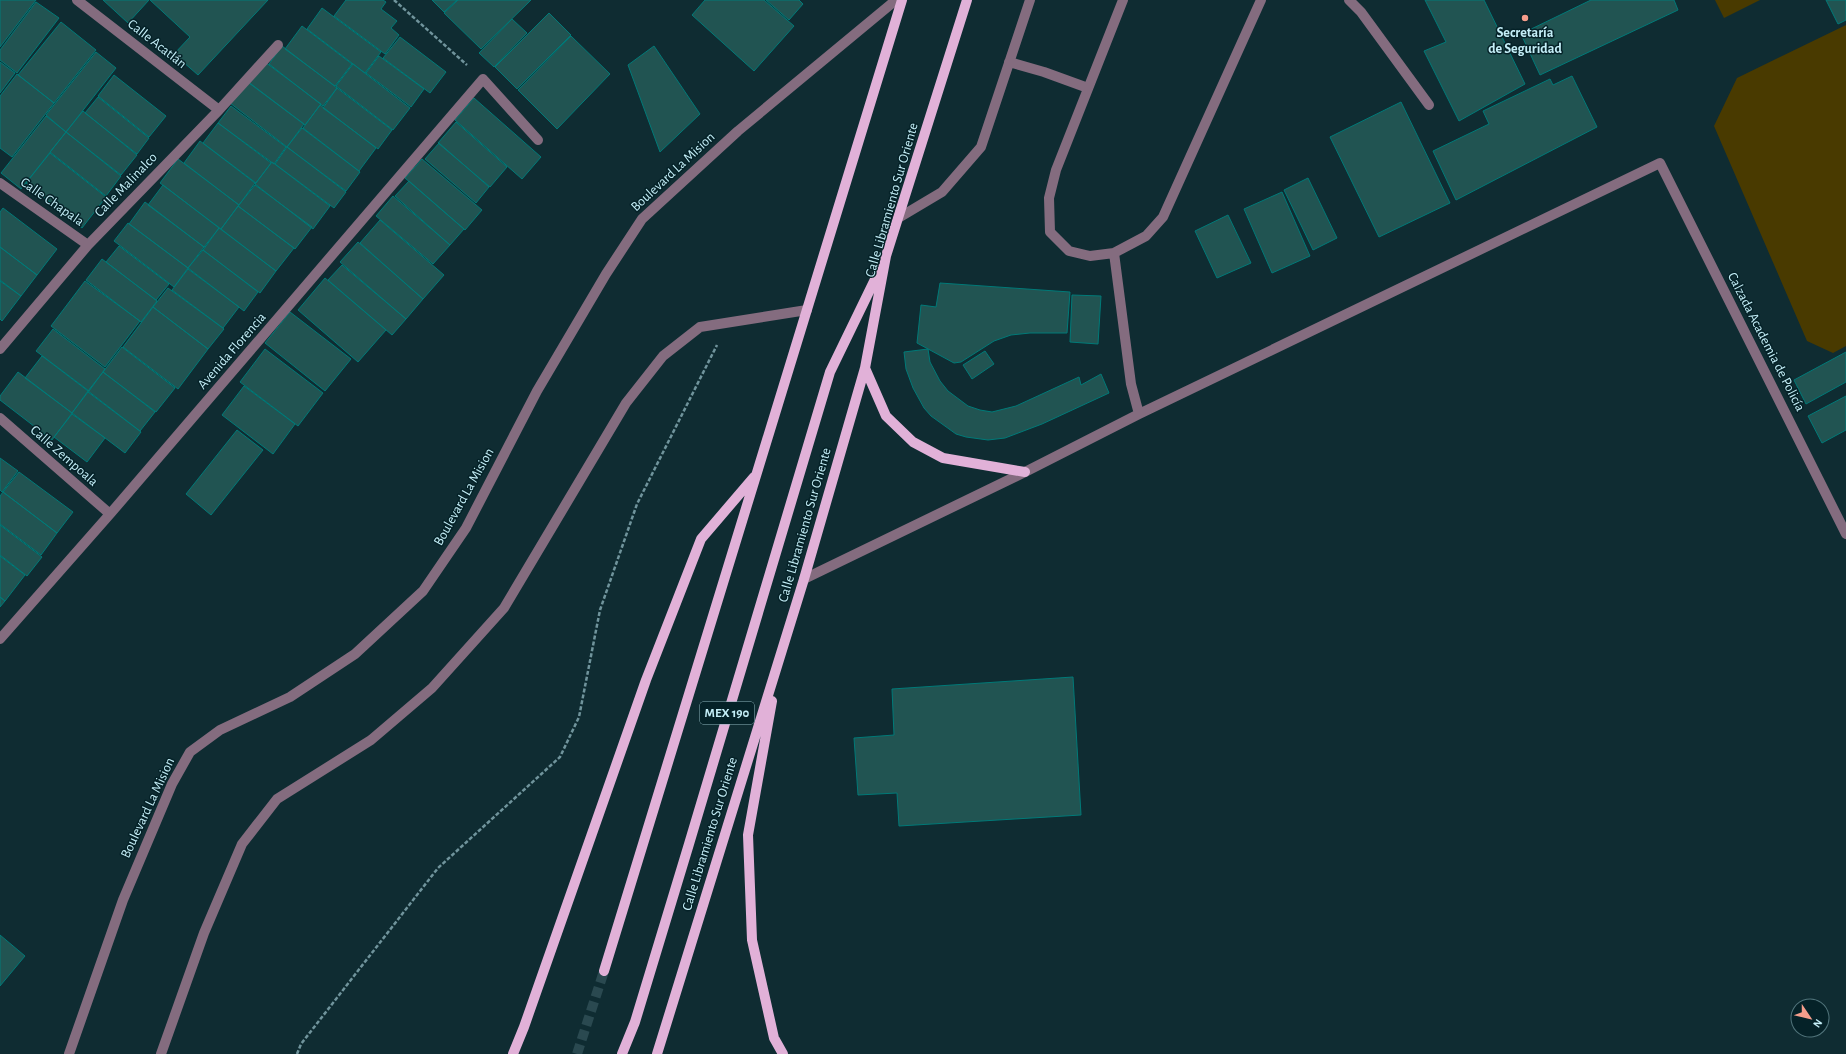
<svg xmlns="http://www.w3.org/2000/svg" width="1846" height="1054" font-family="'Alegreya Sans',sans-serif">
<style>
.green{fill:#493a00}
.building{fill:#215452;stroke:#007a78}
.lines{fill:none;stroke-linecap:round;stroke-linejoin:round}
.major-tunnel{stroke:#2a4950;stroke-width:10;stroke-dasharray:10 5;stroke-linecap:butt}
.path{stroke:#70949c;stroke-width:2.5;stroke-dasharray:4 2;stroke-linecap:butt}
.minor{stroke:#846c7f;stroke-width:10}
.major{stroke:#e1b1d8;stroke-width:10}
.poi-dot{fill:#f49d8b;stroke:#052228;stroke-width:1.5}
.labels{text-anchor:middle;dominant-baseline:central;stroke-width:3;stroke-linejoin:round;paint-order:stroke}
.shield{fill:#052228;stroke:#8bb1b9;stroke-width:1}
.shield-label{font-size:13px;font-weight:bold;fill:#c4eef7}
.poi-label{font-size:14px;font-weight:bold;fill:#c4eef7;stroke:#052228}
.street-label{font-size:14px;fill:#c4eef7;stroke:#052228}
</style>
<rect width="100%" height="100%" fill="#0f2c32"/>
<!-- green -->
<path class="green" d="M1715 0H1760L1724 18Z
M1846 25V346L1833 353 1807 341 1714 126 1737 78Z"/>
<!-- building -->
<path class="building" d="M0 0H36L0 47Z
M103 0H149L128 23Z
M150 0H268L198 75 174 54 190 37Z
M346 0H383L386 2 381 9 397 21 391 28 399 35 385 54 334 16Z
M432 0H457L444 12Z
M458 0H531L481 49 444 13Z
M705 0H764L794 26 754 71 692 15Z
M766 0H799L803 4 789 20Z
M1425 0H1484L1525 84 1459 121 1424 51 1446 42Z
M1591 0H1674L1678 10 1540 75 1521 34Z
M1826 0H1846V20L1838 24Z
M36 2 59 18 17 73 0 60V50Z
M322 8 381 52 365 73 307 29Z
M549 13 571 35 517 89 495 67Z
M512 19 527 33 494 67 479 53Z
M61 22 96 50 54 103 18 75Z
M302 26 352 64 335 86 285 49Z
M571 36 610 74 557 129 518 90Z
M400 37 446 72 430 93 383 58Z
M282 46 337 88 323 106 269 64Z
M654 46 700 114 660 152 628 65Z
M96 52 116 68 66 132 46 115Z
M379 56 424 89 411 107 366 73Z
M0 62 15 73 0 93Z
M265 62 321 104 305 125 249 83Z
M353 64 410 108 393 130 336 86Z
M17 74 54 103 12 157 0 148V96Z
M114 75 166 116 149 137 98 96Z
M1572 76 1597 127 1456 200 1433 151 1489 124 1483 111 1550 79 1553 85Z
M247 81 304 124 287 147 230 103Z
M337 88 392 130 378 149 323 108Z
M98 97 149 138 137 154 85 113Z
M474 98 541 157 522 179 455 120Z
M1401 102 1450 203 1379 237 1330 137Z
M320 105 376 148 359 171 303 128Z
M231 106 286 147 274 164 218 123Z
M83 111 137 155 121 175 66 132Z
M46 116 66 132 21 189 1 173Z
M456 122 507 167 490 187 438 143Z
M218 123 271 163 256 183 203 143Z
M302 128 360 172 346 191 287 147Z
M66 132 121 176 106 196 50 152Z
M200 141 255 183 239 205 184 163Z
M439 143 489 187 476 203 425 159Z
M287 147 346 192 334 208 275 164Z
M50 153 106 197 82 228 26 183Z
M178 159 239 205 221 229 160 183Z
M422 159 482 210 465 230 405 178Z
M272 162 330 206 313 229 255 184Z
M1308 178 1337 238 1313 250 1284 190Z
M409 181 464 229 450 245 395 196Z
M163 185 219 228 204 247 148 205Z
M255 185 312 227 295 249 238 206Z
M1282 192 1310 256 1272 273 1244 209Z
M393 196 450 245 433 264 376 216Z
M145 202 204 247 188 268 129 224Z
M238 206 294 248 276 271 221 229Z
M3 208 57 249 37 275 0 247V212Z
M1228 215 1251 263 1217 278 1195 231Z
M380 220 444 275 423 299 360 243Z
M128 223 188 268 174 287 114 241Z
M219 228 276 271 260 293 203 250Z
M358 242 423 299 406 319 340 262Z
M119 246 169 284 156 300 106 262Z
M0 247 37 275 21 296 0 280Z
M203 250 258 292 244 311 188 268Z
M102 259 157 301 141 322 86 280Z
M342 265 406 319 392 335 328 280Z
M188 269 239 307 223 328 172 290Z
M325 278 386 330 358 362 298 310Z
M0 281 21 296 2 321 0 319Z
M85 281 140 321 105 367 51 326Z
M940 283 1070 292 1067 333H1030L1011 335 994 341 961 362 954 363 917 343 921 305 936 307Z
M168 288 224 329 208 349 153 307Z
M1072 295 1101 296 1098 344 1070 342Z
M153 307 208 349 178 389 123 347Z
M290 312 351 359 325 391 265 343Z
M53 329 105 369 89 391 36 351Z
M122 347 175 388 156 412 103 372Z
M265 349 323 393 298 426 240 382Z
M928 349 930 362 940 381 948 391 968 406 980 410 992 412 1016 406 1079 377 1081 385 1101 374 1109 393 1042 424 1005 438 988 440 966 437 956 434 931 416 924 408 913 388 906 369 904 352Z
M985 351 994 364 972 379 963 365Z
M1846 352V382L1806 404 1794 380Z
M42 356 88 391 72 413 25 378Z
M18 372 72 413 52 440 0 400V396Z
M103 372 155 412 140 431 88 391Z
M244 386 295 424 273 454 222 415Z
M88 392 141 432 125 453 72 413Z
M1846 396V430L1822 443 1808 416Z
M72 414 105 438 87 462 54 437Z
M237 430 263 450 211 515 186 494Z
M0 458 18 471 2 492 0 490Z
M19 472 73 512 57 533 3 492Z
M3 492 57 533 41 555 0 524V496Z
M0 525 42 557 27 576 0 555Z
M0 556 25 575 5 601 0 597Z
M0 597 5 601 0 607Z
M1073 677 1081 815 899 826 897 793 858 795 854 738 894 735 892 689Z
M0 935 25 956 0 986Z"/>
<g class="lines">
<!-- major-tunnel -->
<path class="major-tunnel" d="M577 1054 604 971"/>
<!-- path -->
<path class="path" d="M394 0 467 65
M297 1054 301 1044 438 868 560 757 579 717 600 610 637 504 717 345"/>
<!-- minor -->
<path class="minor" d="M77 0 219 110
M1123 0 1056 170 1049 198 1050 232 1069 251 1090 256 1114 253 1146 236 1163 217 1261 0
M1349 0 1361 12 1429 105
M1009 62 1044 72 1088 88
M0 183 88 245
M900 217 942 192 981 147 1030 0
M1114 253 1131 384 1139 414
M0 349 88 245 219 110 278 45
M0 418 110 514
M804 579 1025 472 1139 414 1660 163 1846 534
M0 639 110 514 483 79 538 140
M69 1054 123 900 172 784 190 752 220 730 290 697 355 654 423 591 466 528 537 391 606 274 642 219 738 131 896 0
M161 1054 204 933 242 844 277 799 371 740 432 688 504 608 626 403 663 356 700 327 807 310"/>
<!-- major -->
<path class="major" d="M865 368 886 416 913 442 943 458 1025 472
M772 701 748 835 752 940 774 1038 783 1054
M604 971 902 0
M513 1054 524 1027 646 680 701 539 754 477
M622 1054 635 1022 689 844 830 372 880 269
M657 1054 804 579 865 368 886 256 967 0"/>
</g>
<!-- markers -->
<circle class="poi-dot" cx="1525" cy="18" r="4"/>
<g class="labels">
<!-- shield labels -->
<rect class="shield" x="700" y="702" width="54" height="22" rx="3"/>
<g class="shield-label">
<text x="727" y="713">MEX 190</text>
</g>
<!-- poi labels -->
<g class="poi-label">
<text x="1525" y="33">Secretaría<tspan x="1525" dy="16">de Seguridad</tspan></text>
</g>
<!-- street labels -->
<g class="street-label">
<text transform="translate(157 44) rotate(38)">Calle Acatlán</text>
<text transform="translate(673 172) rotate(-43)">Boulevard La Mision</text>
<text transform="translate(126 185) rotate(-46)">Calle Malinalco</text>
<text transform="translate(892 200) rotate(-74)">Calle Libramiento Sur Oriente</text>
<text transform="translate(52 202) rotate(35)">Calle Chapala</text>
<text transform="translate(1766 342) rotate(63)">Calzada Academia de Policía</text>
<text transform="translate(232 351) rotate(-49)">Avenida Florencia</text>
<text transform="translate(64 456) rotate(41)">Calle Zempoala</text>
<text transform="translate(464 497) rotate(-61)">Boulevard La Mision</text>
<text transform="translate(805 525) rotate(-74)">Calle Libramiento Sur Oriente</text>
<text transform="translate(148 808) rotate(-65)">Boulevard La Mision</text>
<text transform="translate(710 834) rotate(-73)">Calle Libramiento Sur Oriente</text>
</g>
</g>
<!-- north arrow -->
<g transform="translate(1810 1018) rotate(125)"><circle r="19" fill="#052228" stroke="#51747b"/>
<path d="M0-3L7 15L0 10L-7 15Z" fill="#f49d8b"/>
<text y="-6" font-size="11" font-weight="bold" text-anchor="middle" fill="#c4eef7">N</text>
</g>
</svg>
